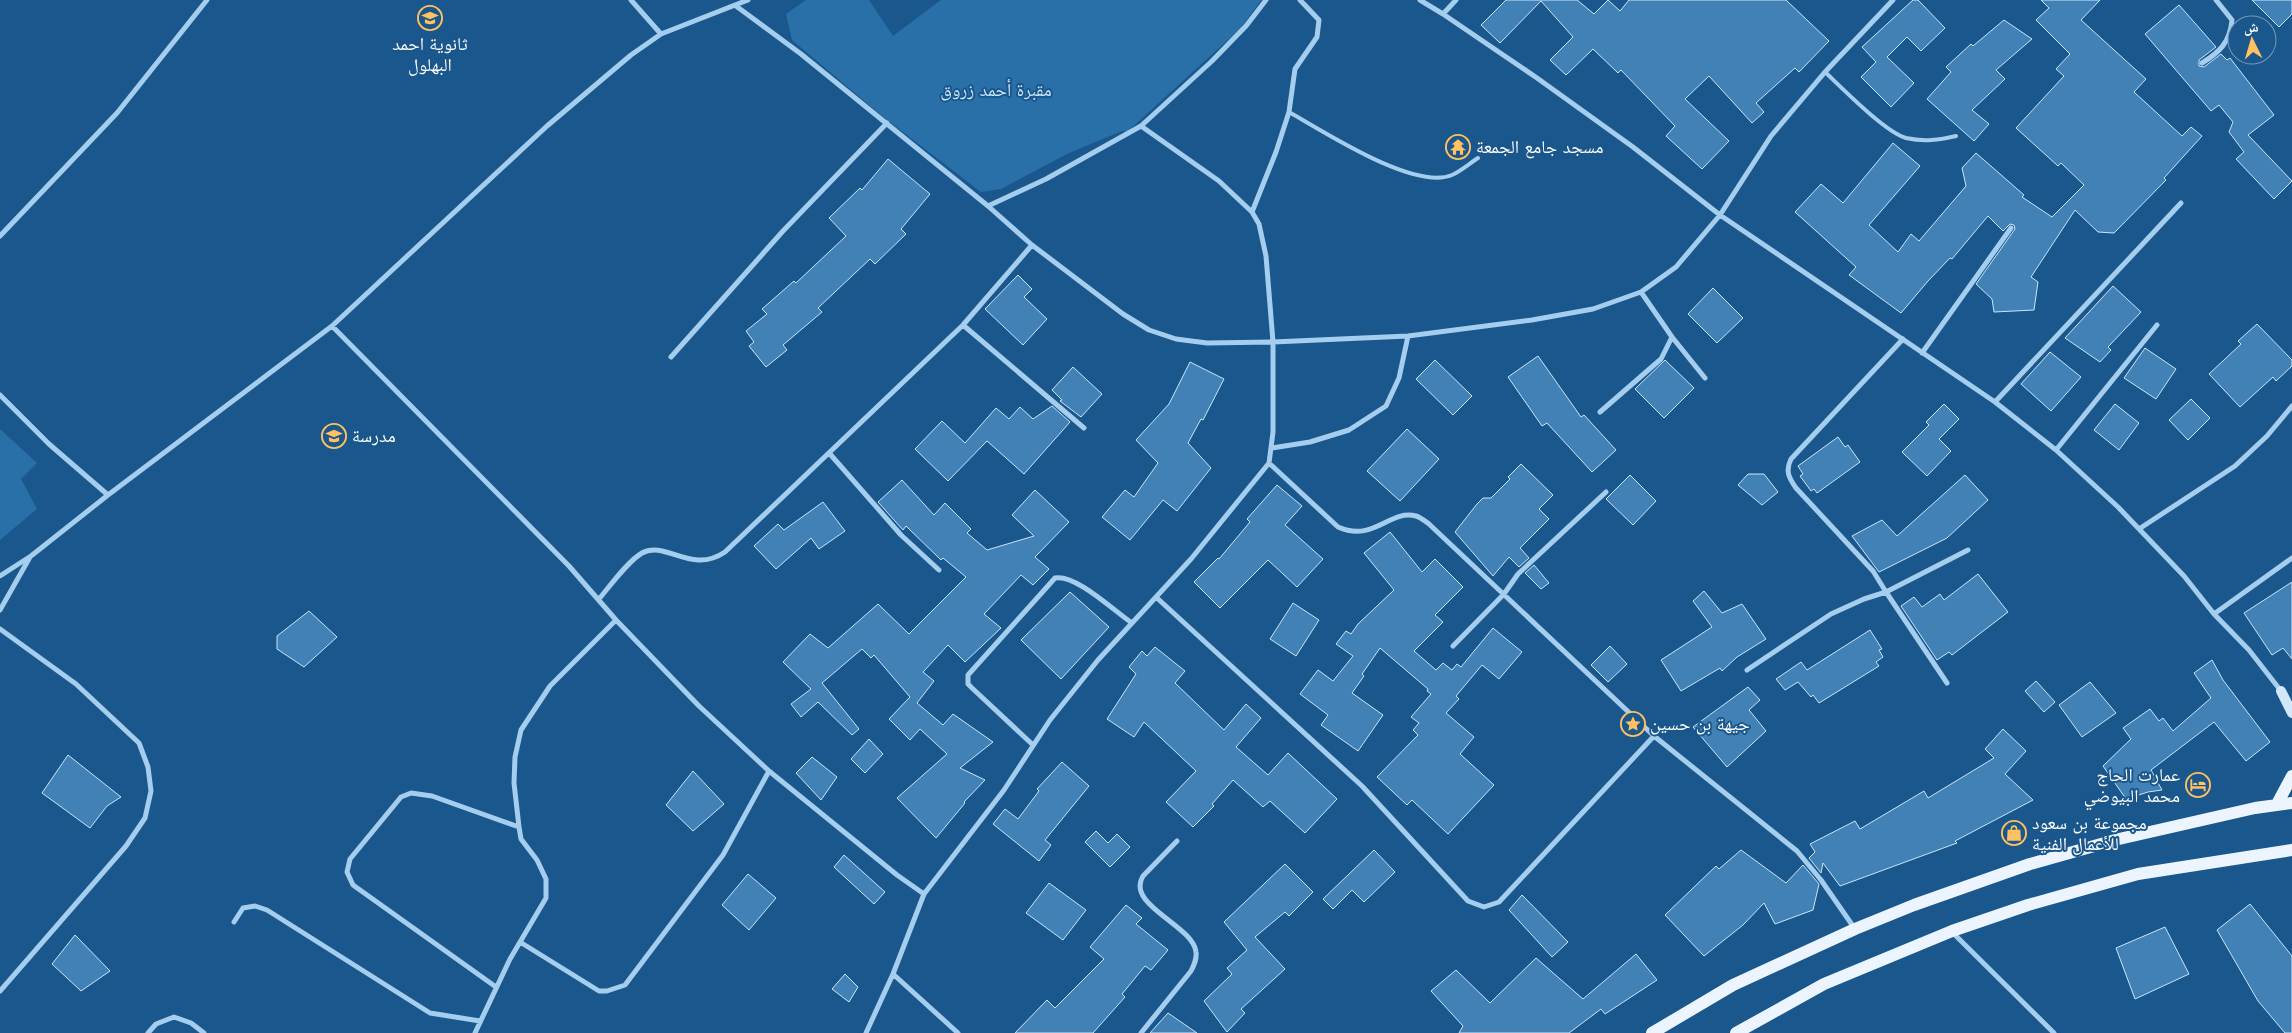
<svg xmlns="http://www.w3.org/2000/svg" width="2292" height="1033" font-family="Jost,'Noto Naskh Arabic',sans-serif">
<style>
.green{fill:#2970a9}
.building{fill:#4281b5;stroke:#cbe5fa}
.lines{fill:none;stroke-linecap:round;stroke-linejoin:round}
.lane{stroke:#a5cdee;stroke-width:4}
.street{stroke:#a5cdee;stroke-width:5}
.secondary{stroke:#d2e7fa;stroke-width:10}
.primary{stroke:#ecf5ff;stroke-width:12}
.labels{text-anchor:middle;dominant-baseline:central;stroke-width:4;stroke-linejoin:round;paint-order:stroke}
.poi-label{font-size:18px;fill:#fff;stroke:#19578c;text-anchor:start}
.park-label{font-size:18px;fill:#cbe5fa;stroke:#19578c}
</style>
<rect width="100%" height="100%" fill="#19578c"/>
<!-- green -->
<path class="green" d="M806 0H869L893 36 941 0H1261L1241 28 1128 131H1122L1069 153 1001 189 981 192 882 116 792 40 786 14Z
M0 429 37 463 21 479 37 509 0 540Z"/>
<!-- building -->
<path class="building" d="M1506 0H1577L1594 14 1608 0 1620 11 1629 0H1786L1829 41 1799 72 1795 68 1756 103 1764 112 1752 123 1709 76 1685 99 1729 141 1702 169 1666 136 1675 126 1621 70 1618 73 1593 49 1566 75 1550 60 1573 37 1541 1 1500 43 1481 25Z
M1913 0H1918L1945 28 1921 51 1907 37 1887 57 1914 83 1891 107 1861 77 1876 62 1862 47Z
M2041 0H2100L2081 20 2146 79 2134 92 2182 136 2191 127 2202 136 2164 178 2166 180 2114 233 2098 232 2075 210 2031 277 2038 282 2034 310 1994 312 1992 299 1976 284 2015 229 2014 225 2010 224 2003 231 1988 216 1952 259 1950 258 1928 281 1901 313 1849 275 1856 267 1795 212 1821 184 1843 203 1893 143 1920 166 1869 225 1898 252 1911 234 1919 241 1966 186 1962 168 1976 153 2024 195 2022 197 2052 217 2084 185 2061 163 2058 166 2016 128 2064 76 2056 69 2070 54 2036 20 2049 8Z
M2252 0H2292V14L2279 27Z
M2179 5 2216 47 2199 60V66L2204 67 2221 54 2227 60 2230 58 2274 115 2248 135 2292 181 2274 199 2236 159 2244 152 2229 132 2233 122 2219 105 2211 111 2145 34Z
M2004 20 2032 39 1996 70 2005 79 1972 110 1989 124 1974 141 1927 99 1951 72 1946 67 1971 44 1973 46Z
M888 159 930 194 901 229 906 234 875 264 870 259 818 308 822 312 783 345 787 350 766 367 749 346 754 342 746 331 767 314 762 309 794 281 796 283 846 236 829 218 860 188 862 190Z
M1018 275 1032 289 1024 297 1047 319 1023 345 985 309Z
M2113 286 2141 312 2108 347 2111 350 2100 362 2065 338Z
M1713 288 1743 318 1717 343 1688 314Z
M2257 324 2292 360V366L2276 381 2273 377 2240 407 2209 374 2241 344 2238 341Z
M2145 348 2176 369 2156 399 2124 378Z
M2050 352 2081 377 2051 411 2021 384Z
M1538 356 1581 417 1584 415 1616 450 1592 472 1547 423 1542 426 1508 377Z
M1435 360 1472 396 1453 415 1416 379Z
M1665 360 1694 388 1664 418 1635 389Z
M1190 362 1224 379 1203 420 1201 419 1188 443 1211 468 1177 511 1163 500 1130 540 1102 517 1125 490 1134 497 1158 463 1136 440 1169 404Z
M1073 367 1102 394 1081 417 1060 401 1062 400 1052 390Z
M2191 399 2210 418 2188 440 2169 420Z
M1944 404 1959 419 1939 439 1951 451 1927 476 1902 452 1929 425 1926 422Z
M2115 404 2139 423 2119 450 2094 430Z
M1052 406 1070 422 1024 474 987 441 948 481 915 449 942 421 965 443 996 408 1009 419 1020 407 1033 419Z
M1407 429 1439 459 1400 501 1367 471Z
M1838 437 1845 447 1848 445 1860 462 1817 493 1814 489 1811 491 1800 476 1803 474 1798 466Z
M1521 464 1553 495 1539 509 1549 519 1520 548 1529 558 1519 567 1509 557 1493 576 1455 532 1477 504 1483 498H1491L1510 479 1508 477Z
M1748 474H1764L1778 492 1762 505 1738 485Z
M1630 475 1656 501 1633 525 1606 499Z
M1965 475 1988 500 1947 538 1879 572 1852 536 1882 520 1897 536Z
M902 480 934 515 945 503 971 529 967 533 987 550 1034 536 1012 515 1035 490 1069 522 1035 557 1049 569 1033 585 1021 575 984 614 1001 628 965 662 948 645 923 672 934 681 917 703 943 725 953 714 993 742 960 768 985 780 964 802 965 803 936 838 897 798 947 754 920 729 910 740 889 719 910 697 874 655 871 658 862 649 822 683 859 729 852 735 818 702 801 717 791 704 811 689 783 662 810 634 828 648 878 604 909 634 966 577 943 558 941 560 906 526 903 530 878 502Z
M1277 485 1302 506 1285 525 1323 559 1297 587 1268 560 1220 608 1194 582 1218 558 1219 559 1250 522 1247 519Z
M823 502 845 531 819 549 811 538 776 569 754 546 778 524 784 530Z
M1390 532 1422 572 1435 559 1463 587 1435 615 1443 622 1414 651 1436 670 1443 663 1452 670 1457 664 1461 667 1493 628 1522 652 1499 679 1482 665 1456 696 1459 699 1446 713 1474 737 1460 754 1494 785 1448 834 1412 800 1407 805 1377 777 1418 735 1413 730 1419 723 1411 717 1431 694 1427 691 1428 689 1380 648 1362 674 1364 676 1352 693 1383 715 1358 751 1321 725 1328 715 1300 694 1318 670 1333 681 1353 656 1336 644 1346 631 1351 634 1358 624 1394 590 1364 553Z
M1534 565 1549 583 1541 589 1525 573Z
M1978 574 2008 612 1952 655 1949 652 1937 660 1901 606 1914 597 1922 607 1940 594 1944 600Z
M2292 582V659L2283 648 2272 655 2244 613Z
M1704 591 1722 613 1742 604 1766 639 1737 657 1722 671 1720 668 1681 691 1661 660 1712 627 1693 601Z
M1070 592 1109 627 1061 679 1021 640Z
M1293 603 1319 620 1296 656 1270 639Z
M309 611 337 637 304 667 277 649V636Z
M1870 630 1882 649 1879 650 1883 657 1876 662 1879 666 1819 703 1813 695 1811 697 1798 682 1785 690 1776 679 1801 662 1807 670Z
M1610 646 1627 664 1608 682 1591 665Z
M1155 647 1185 671 1175 683 1224 730 1246 704 1261 718 1236 747 1268 775 1288 753 1337 799 1305 833 1270 801 1263 807 1233 780 1212 804 1214 806 1193 827 1166 802 1196 771 1144 722 1134 737 1107 719 1136 674 1129 667 1142 651 1147 656Z
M2212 660 2223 680 2270 742 2246 761 2214 722 2151 770 2162 790 2148 792 2126 799 2103 766 2131 739 2123 728 2150 709 2159 721 2163 718 2173 731 2211 698 2194 673Z
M2036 681 2055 702 2044 712 2025 691Z
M2090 682 2116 713 2082 737 2059 705Z
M1748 687 1760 700 1749 710 1766 731 1727 767 1693 727Z
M2003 729 2026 751 2005 774 2033 800 1955 841 1957 843 1840 886 1823 863 1821 873 1809 858 1815 852 1810 844 1855 821 1860 829 1924 791 1928 798 1994 758 1985 749Z
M869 739 883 754 865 773 851 759Z
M68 755 121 797 107 806 90 828 42 793Z
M812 757 837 777 821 800 796 773Z
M1062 762 1089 786 1045 840 1051 845 1039 861 993 824 1005 809 1018 819 1039 791 1037 789Z
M693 771 724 804 693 831 666 805Z
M1096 831 1108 843 1117 834 1130 847 1110 867 1085 842Z
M1374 850 1395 872 1364 902 1352 890 1333 909 1323 899Z
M1741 850 1786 883 1803 865 1819 884 1813 910 1775 924 1764 903 1743 925 1704 956 1665 915 1716 866 1719 869Z
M844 855 885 892 874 904 834 867Z
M1285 864 1313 892 1289 916 1285 912 1255 937 1285 969 1241 1009 1245 1013 1227 1032 1204 1001 1232 974 1227 968 1247 950 1224 922Z
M748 874 776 898 749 930 722 905Z
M1049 883 1086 910 1063 940 1026 913Z
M1522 895 1568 942 1552 957 1509 910Z
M2250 904 2292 956V1033H2285L2258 1001 2217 930Z
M1126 905 1142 918 1136 924 1168 950 1151 970 1145 966 1122 994 1125 997 1093 1033H1015L1047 1000 1055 1008 1104 959 1090 947Z
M2165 927 2189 974 2135 999 2116 948Z
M75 935 110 971 81 991 52 964Z
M1636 954 1657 980 1605 1014 1601 1009 1569 1033H1459L1463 1026 1431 991 1456 970 1490 1003 1536 958 1583 999Z
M845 974 858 987 849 1002 832 989Z
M1168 1013 1197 1033H1150Z"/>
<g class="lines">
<!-- lane -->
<path class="lane" d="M1825 72C1842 88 1885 132 1906 138 1924 142 1939 140 1956 136
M1289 112C1323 131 1414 191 1452 175 1461 171 1470 163 1478 158"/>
<!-- street -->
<path class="street" d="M631 0 661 34
M1420 0 1443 14 1537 78 1633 147 1720 215 1995 402 2056 450 2118 507 2184 576 2214 614 2249 650 2281 691
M736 6 801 54 988 206 1032 245 1123 314 1149 330 1176 339 1207 343 1273 342 1408 336 1532 320 1593 309 1641 292 1676 267 1720 215 1771 136 1825 72 1893 0
M1443 14 1456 0
M2202 63C2220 52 2230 42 2232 20L2216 0
M988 206 1046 179 1141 126 1212 61 1246 26 1266 0
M1252 212 1276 152 1289 112 1295 69 1317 37 1319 20 1300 0
M0 236 117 113 207 0
M1641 292 1672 337 1705 378
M963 325 1084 428
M332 326 569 566 616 620 699 706 769 771 897 875 924 894
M1922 353 2011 228
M671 357 783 231 887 123
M0 395 49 444 108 495
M1995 402 2181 203
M1600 412 1661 359 1672 337
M1272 448 1310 442 1349 430 1386 406 1399 378 1408 336
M2056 450 2157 325
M830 454 901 535 939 570
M1269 463 1338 527C1374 543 1389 509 1416 516 1420 517 1425 521 1429 524L1654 736 1797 851 1821 880 1855 929
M2139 529 2235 466 2267 436 2292 406
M0 576 31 556 108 495 332 326 547 126 631 55 661 34 748 0
M1157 598 1362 786 1468 901 1484 907 1499 902 1654 736
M599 599C610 586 628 561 642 553 666 540 691 575 725 552L963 325 1032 245
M0 610 30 557
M2214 614 2292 558
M0 629 76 684 139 743 148 767 151 791 145 818 126 846 0 991
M1453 646 1504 594 1518 574 1606 492
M1747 670 1831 614 1864 599 1886 592 1873 571 1796 488C1789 478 1785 471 1791 459L1903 339
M1947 683 1886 592 1968 550
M1033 745 972 688 968 684V675L1055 578C1076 574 1114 611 1132 623
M234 922 243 908 255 906 267 910 430 1013 480 1021
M1952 932 2054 1033
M520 942 599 991H607L625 985 723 855 769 771
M893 974 958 1033
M496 987 353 885 347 872 350 859 401 797 411 793 432 796 519 827
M148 1033 156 1024 174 1017 191 1023 204 1033
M475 1033 510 959 546 898V879L537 860 521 839 519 827 514 783 515 757 521 730 550 686 616 620
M866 1033 893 974 924 894 1004 790 1050 720 1098 660 1191 559 1269 463 1273 432V342L1266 256 1259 224 1252 212 1219 181 1141 126
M1141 1033 1191 971C1194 965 1197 959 1196 952 1193 925 1125 905 1143 876L1177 841"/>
<!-- secondary -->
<path class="secondary" d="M2281 691 2292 713"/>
<!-- primary -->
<path class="primary" d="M2277 804 2292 776
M1652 1033 1733 985 1855 929 1914 905 2030 864 2119 839 2255 808 2292 803
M1736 1033 1824 984 1952 931 2028 905 2138 874 2292 850"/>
</g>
<!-- icons -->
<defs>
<symbol id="school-ring" viewBox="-11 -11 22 22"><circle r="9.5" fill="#19578c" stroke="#ffc162" stroke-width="1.5"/><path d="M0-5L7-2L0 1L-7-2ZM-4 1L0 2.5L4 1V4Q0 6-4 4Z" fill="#ffc162"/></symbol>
<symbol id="temple-ring" viewBox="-11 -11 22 22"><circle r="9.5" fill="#19578c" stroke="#ffc162" stroke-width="1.5"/><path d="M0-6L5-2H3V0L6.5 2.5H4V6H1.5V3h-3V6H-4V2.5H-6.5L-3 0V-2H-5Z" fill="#ffc162"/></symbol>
<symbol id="sight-ring" viewBox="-11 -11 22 22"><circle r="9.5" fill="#19578c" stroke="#ffc162" stroke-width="1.5"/><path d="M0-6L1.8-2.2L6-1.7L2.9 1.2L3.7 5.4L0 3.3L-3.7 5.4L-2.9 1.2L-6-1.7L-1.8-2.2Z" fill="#ffc162"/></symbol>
<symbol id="hotel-ring" viewBox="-11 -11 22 22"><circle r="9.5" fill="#19578c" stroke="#ffc162" stroke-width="1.5"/><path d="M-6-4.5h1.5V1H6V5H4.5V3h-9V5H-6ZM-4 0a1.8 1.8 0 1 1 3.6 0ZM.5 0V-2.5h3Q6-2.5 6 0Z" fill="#ffc162"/></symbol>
<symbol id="shop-ring" viewBox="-11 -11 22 22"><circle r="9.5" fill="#19578c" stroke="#ffc162" stroke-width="1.5"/><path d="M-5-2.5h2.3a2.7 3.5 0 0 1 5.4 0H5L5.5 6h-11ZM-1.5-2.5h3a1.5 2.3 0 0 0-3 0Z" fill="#ffc162"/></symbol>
</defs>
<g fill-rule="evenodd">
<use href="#school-ring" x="416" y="4" width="28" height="28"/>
<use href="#temple-ring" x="1444" y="133" width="28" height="28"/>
<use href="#school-ring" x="320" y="422" width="28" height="28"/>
<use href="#sight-ring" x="1619" y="710" width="28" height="28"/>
<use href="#hotel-ring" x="2184" y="771" width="28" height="28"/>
<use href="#shop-ring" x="2000" y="819" width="28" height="28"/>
</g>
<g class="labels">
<!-- poi labels -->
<g class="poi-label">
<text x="430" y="44" text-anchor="middle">ثانوية احمد<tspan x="430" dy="21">البهلول</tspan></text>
<text x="1476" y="147">مسجد جامع الجمعة</text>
<text x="352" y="436">مدرسة</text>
<text x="1650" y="724">جيهة بن حسين</text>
<text x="2180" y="775" text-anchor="end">عمارت الحاج<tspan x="2180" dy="21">محمد البيوضي</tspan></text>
<text x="2032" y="823">مجموعة بن سعود<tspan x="2032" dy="21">للأعمال الفنية</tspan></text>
</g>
<!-- park labels -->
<g class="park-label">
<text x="996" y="90">مقبرة أحمد زروق</text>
</g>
</g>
<!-- north arrow -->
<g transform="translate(2252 40) rotate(355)"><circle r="24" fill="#19578c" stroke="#759aba"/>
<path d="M0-4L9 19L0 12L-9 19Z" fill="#ffc162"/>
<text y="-8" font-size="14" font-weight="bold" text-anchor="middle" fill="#ffffff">ش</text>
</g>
</svg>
